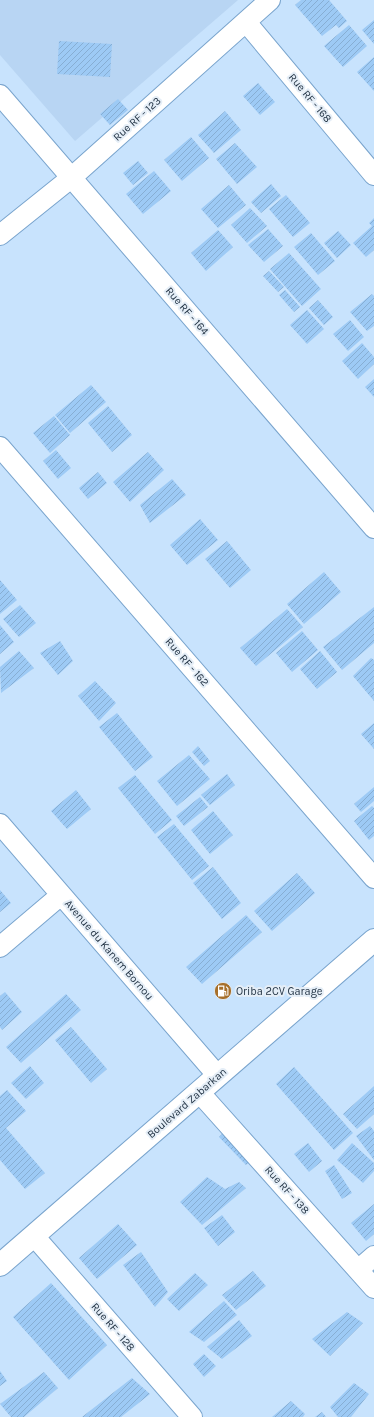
<svg xmlns="http://www.w3.org/2000/svg" width="374" height="1417" font-family="Karla,sans-serif">
<style>
.built{fill:#b8d5f3}
.building{fill:url(#building-hatch)}
.lines{fill:none;stroke-linecap:round;stroke-linejoin:round}
.minor-casing{stroke:#79a4cd;stroke-width:22}
.tertiary-casing{stroke:#79a4cd;stroke-width:24}
.minor{stroke:#fff;stroke-width:20}
.tertiary{stroke:#fff;stroke-width:22}
.labels{text-anchor:middle;dominant-baseline:central;stroke-width:4;stroke-linejoin:round;paint-order:stroke}
.street-label{font-size:11px;fill:#1e2f40;stroke:#e5eef7}
.poi-label{font-size:11px;fill:#1e2f40;stroke:#e5eef7;text-anchor:start}
</style>
<defs>
<pattern id="building-hatch" width="6" height="6" patternUnits="userSpaceOnUse"><rect width="6" height="6" fill="#9dcaf5"/><path d="M-1 1l2-2M0 6l6-6M5 7l2-2" fill="none" stroke="#87aed3"/></pattern>
</defs>
<rect width="100%" height="100%" fill="#c8e3fd"/>
<!-- built -->
<path class="built" d="M0 0H238L75 141 0 55Z"/>
<!-- building -->
<path class="building" d="M301 0H329L347 21 339 28 336 25 322 36 295 5Z
M374 20V44L362 30Z
M349 25 367 46 343 67 324 46Z
M59 41 112 44 110 77 57 74Z
M374 57V91L357 72Z
M258 83 275 102 260 115 243 96Z
M118 99 128 110 110 125 100 114Z
M225 111 241 130 214 153 198 135Z
M191 137 209 158 182 181 164 160Z
M235 143 257 167 237 184 216 159Z
M138 161 148 173 133 185 123 173Z
M154 171 171 191 143 214 126 194Z
M271 184 281 196 261 213 251 202Z
M229 185 246 205 218 228 201 209Z
M286 195 310 223 293 237 269 209Z
M250 208 267 226 247 243 231 225Z
M374 218V250L366 257 353 243 372 226 369 223Z
M268 229 283 246 264 262 248 245Z
M218 230 233 247 206 271 191 253Z
M338 231 351 245 337 258 324 243Z
M311 233 335 261 318 275 294 247Z
M289 253 321 289 302 306 270 269Z
M269 271 284 287 278 292 263 276Z
M285 290 300 307 294 312 279 295Z
M372 294 374 296V326L367 331 350 312Z
M318 300 333 317 324 325 309 308Z
M307 310 324 329 307 344 290 325Z
M350 320 364 337 348 351 333 334Z
M362 343 374 357V364L358 379 342 361Z
M374 379V397L365 387Z
M91 385 106 402 70 433 55 415Z
M108 406 132 435 112 452 88 423Z
M54 416 70 435 50 453 33 433Z
M56 450 71 468 58 479 43 461Z
M148 452 164 470 130 502 113 482Z
M98 472 107 483 88 499 79 488Z
M172 479 186 495 150 523 140 505Z
M200 519 218 540 187 565 170 545Z
M227 541 251 570 230 588 205 559Z
M324 572 341 592 304 624 287 604Z
M0 580 17 600 0 614Z
M20 605 36 623 19 637 3 619Z
M374 607V643L342 670 323 647Z
M287 609 303 627 256 666 240 648Z
M0 625 14 642 0 654Z
M302 631 318 650 292 672 276 653Z
M60 641 73 661 58 675 40 653Z
M19 651 34 668 1 693 0 667Z
M320 651 337 672 317 689 300 669Z
M371 658 374 660V701L353 676Z
M95 681 116 703 99 721 78 696Z
M117 713 153 757 135 771 99 727Z
M374 723V749L361 734Z
M198 746 210 761 204 766 192 752Z
M189 755 210 779 177 806 157 781Z
M227 774 235 785 210 805 201 795Z
M135 775 172 820 155 834 118 788Z
M374 787V801L361 812 354 804Z
M76 790 91 809 67 829 51 811Z
M200 797 208 807 184 826 176 816Z
M372 806 374 808V836L369 840 354 821Z
M213 811 233 835 210 854 191 830Z
M174 824 209 866 192 880 157 837Z
M213 867 241 903 222 919 193 883Z
M297 873 315 893 272 931 254 911Z
M0 890 11 903 0 912Z
M246 915 262 932 202 984 186 967Z
M5 992 22 1012 2 1030 0 1027V996Z
M66 994 81 1010 21 1063 6 1047Z
M71 1027 107 1069 91 1083 55 1040Z
M30 1066 44 1083 26 1099 11 1083Z
M294 1067 353 1133 334 1150 276 1084Z
M374 1086V1114L357 1129 343 1114Z
M7 1090 26 1111 6 1128 45 1173 25 1189 0 1160V1096Z
M370 1126 374 1131V1160L356 1136Z
M223 1133 251 1161 246 1165 219 1137Z
M308 1143 322 1161 309 1172 294 1154Z
M352 1143 374 1163V1171L363 1183 337 1160Z
M334 1165 352 1193 342 1199 325 1171Z
M207 1177 225 1189 239 1182 246 1188 202 1225 180 1202Z
M374 1204V1234L366 1241 351 1223Z
M222 1215 235 1232 218 1246 204 1228Z
M118 1224 137 1245 97 1279 79 1258Z
M141 1252 168 1292 155 1307 123 1265Z
M253 1271 266 1286 236 1310 222 1295Z
M195 1273 208 1285 179 1311 167 1299Z
M51 1283 107 1345 69 1380 13 1317Z
M224 1301 237 1315 204 1342 189 1332Z
M347 1312 363 1323 330 1356 312 1339Z
M239 1320 252 1336 222 1359 207 1347Z
M204 1354 216 1366 204 1377 193 1364Z
M0 1371 7 1381 0 1386Z
M44 1372 58 1388 24 1417H11L0 1404Z
M132 1378 150 1394 121 1417H82Z
M354 1383 369 1394 351 1417H338L330 1407Z
M291 1401 305 1414 303 1417H272Z
M322 1412 326 1417H315Z"/>
<g class="lines">
<defs>
<path id="minor" d="M246 22 374 175
M0 95 374 528
M0 235 71 178 270 0
M0 447 374 878
M0 824 218 1076
M0 947 61 895
M199 1092 374 1288
M34 1236 192 1417
M358 1270 374 1256"/>
<path id="tertiary" d="M0 1265 374 940"/>
</defs>
<!-- minor casing -->
<use href="#minor" class="minor-casing"/>
<!-- tertiary casing -->
<use href="#tertiary" class="tertiary-casing"/>
<!-- minor -->
<use href="#minor" class="minor"/>
<!-- tertiary -->
<use href="#tertiary" class="tertiary"/>
</g>
<!-- icons -->
<defs>
<symbol id="fuel-disc" viewBox="-11 -11 22 22"><circle r="9.5" fill="#a66f2b" stroke="#e5eef7"/><path d="M-5.5-6h7V0h2V4h1.3V-2.5L3-4.5l.8-.8L6-3V5H2.5V1h-1V6h-7ZM-4.2-4.7v3.2H.2V-4.7Z" fill="#fff"/></symbol>
</defs>
<g fill-rule="evenodd">
<use href="#fuel-disc" x="213" y="981" width="20" height="20"/>
</g>
<g class="labels">
<!-- street labels -->
<g class="street-label">
<text transform="translate(310 98) rotate(50)">Rue RF - 168</text>
<text transform="translate(137 119) rotate(-42)">Rue RF - 123</text>
<text transform="translate(187 311) rotate(49)">Rue RF - 164</text>
<text transform="translate(187 662) rotate(49)">Rue RF - 162</text>
<text transform="translate(109 950) rotate(49)">Avenue du Kanem Bornou</text>
<text transform="translate(187 1103) rotate(-41)">Boulevard Zabarkan</text>
<text transform="translate(287 1190) rotate(48)">Rue RF - 138</text>
<text transform="translate(113 1327) rotate(49)">Rue RF - 128</text>
</g>
<!-- poi labels -->
<g class="poi-label">
<text x="236" y="991">Oriba 2CV Garage</text>
</g>
</g>
</svg>
